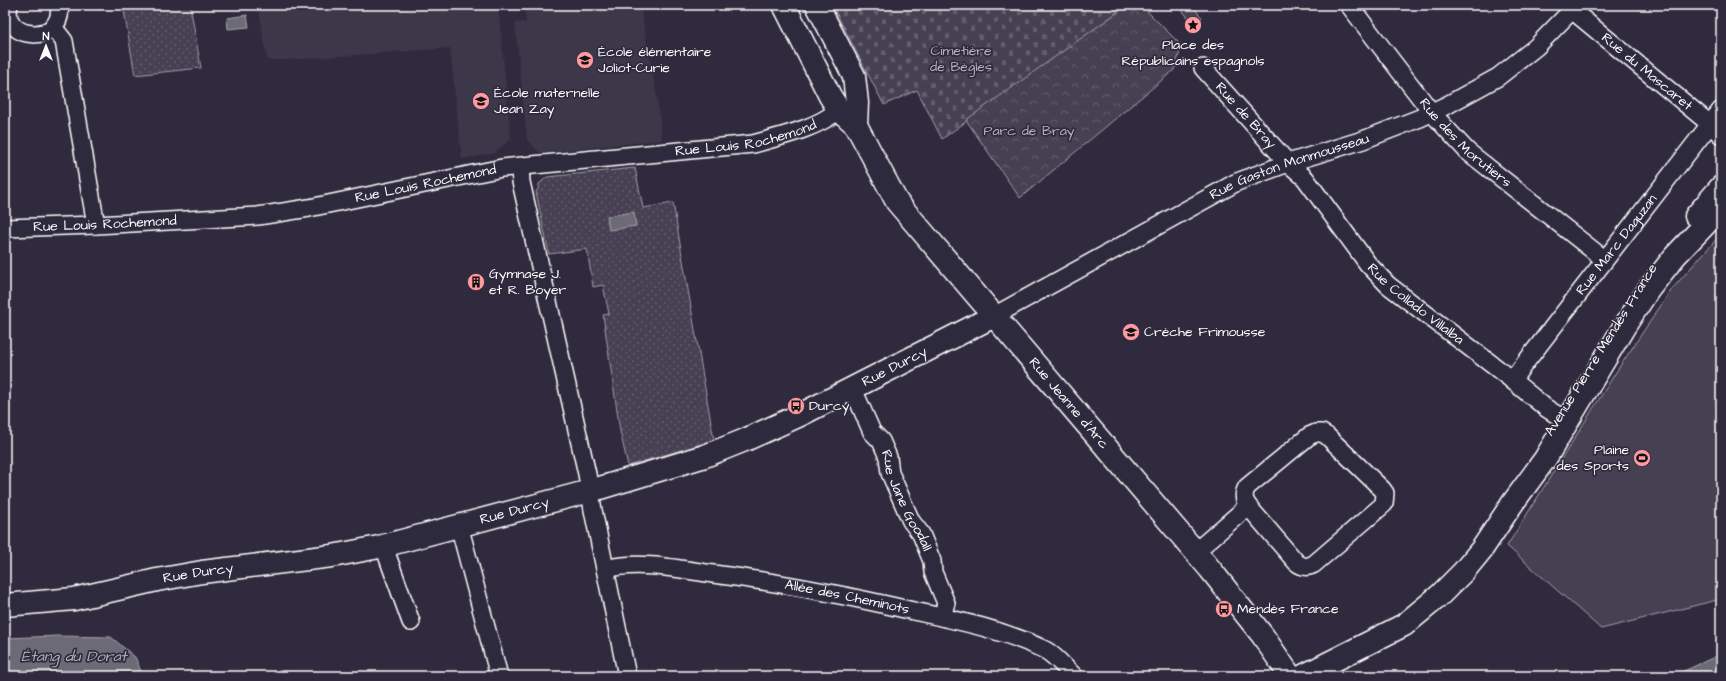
<svg xmlns="http://www.w3.org/2000/svg" width="1726" height="681" font-family="'Architects Daughter',sans-serif">
<style>
.built{fill:#3c3749}
.grass{fill:url(#grass-dots);stroke:#a2a0a8}
.cemetery{fill:url(#cemetery-stones);stroke:#a2a0a8}
.park{fill:url(#park-crowns);stroke:#a2a0a8}
.pitch{fill:#464152;stroke:#a2a0a8}
.water{fill:#6d6a77;stroke:#a7a6ad}
.lines{fill:none;stroke-linecap:round;stroke-linejoin:round}
.street-casing{stroke:#fff;stroke-width:20}
.secondary-casing{stroke:#fff;stroke-width:25}
.street{stroke:#2f2a3d;stroke-width:17}
.secondary{stroke:#2f2a3d;stroke-width:22}
.labels{text-anchor:middle;dominant-baseline:central;stroke-width:3.5;stroke-linejoin:round;paint-order:stroke}
.poi-label{font-size:14px;fill:#fff;stroke:#2f2a3d;text-anchor:start}
.park-label{font-size:14px;fill:#b5b3ba;stroke:#2f2a3d}
.street-label{font-size:14px;fill:#fff;stroke:#2f2a3d}
.water-label{font-size:15px;font-style:italic;fill:#b6b4bb;stroke:#2f2a3d}
</style>
<defs>
<pattern id="grass-dots" width="8" height="8" patternUnits="userSpaceOnUse"><rect width="8" height="8" fill="#464152"/><path d="M2 2h.1M6 6h.1" fill="none" stroke="#625e6c" stroke-width="1.8" stroke-linecap="round"/></pattern>
<pattern id="cemetery-stones" width="16" height="16" patternUnits="userSpaceOnUse"><rect width="16" height="16" fill="#464152"/><path d="M2 7V4a2 2 0 0 1 4 0v3zM10 15v-3a2 2 0 0 1 4 0v3z" fill="#625e6c"/></pattern>
<pattern id="park-crowns" width="20" height="18" patternUnits="userSpaceOnUse"><rect width="20" height="18" fill="#464152"/><path d="M2 6a3 3 0 1 1 6 0M12 15a3 3 0 1 1 6 0" fill="none" stroke="#625e6c"/></pattern>
</defs>
<rect width="100%" height="100%" fill="#2f2a3d"/>
<filter id="ink" filterUnits="userSpaceOnUse"><feTurbulence type="fractalNoise" baseFrequency=".025" numOctaves="2"/><feDisplacementMap in="SourceGraphic" scale="8" xChannelSelector="R" yChannelSelector="G"/><feConvolveMatrix kernelMatrix="1 2 1 2 8 2 1 2 1" color-interpolation-filters="sRGB"/></filter>
<g filter="url(#ink)">
<!-- built -->
<path class="built" d="M258 5H498L511 139 497 150 496 153 462 159 450 48 288 60H267Z
M551 5H640L657 97 662 140 540 153 527 140 515 23 526 22 525 9 551 6Z"/>
<!-- grass -->
<path class="grass" d="M123 5H190L201 68 135 75Z
M635 168 643 208 673 203 714 440 628 466 620 431 603 315 609 314 603 285 593 287 587 249 549 254 536 192 539 187V184L547 177Z"/>
<!-- cemetery -->
<path class="cemetery" d="M832 5H1128L942 139 917 90 884 105Z"/>
<!-- park -->
<path class="park" d="M1128 5H1141L1182 46 1174 70 1020 198 966 120Z"/>
<!-- pitch -->
<path class="pitch" d="M1178 5H1192L1202 18 1194 25Z
M1721 234V599L1601 629 1507 546 1618 369 1672 289Z"/>
<!-- water -->
<path class="water" d="M247 15 249 27 228 29 227 18Z
M634 212 636 226 609 230 607 216Z
M58 636 111 637 135 657 143 676H5V638Z
M1721 654V676H1673Z"/>
<g class="lines">
<defs>
<g id="street">
<path d="M9 5C0 42 66 45 59 5"/>
<path id="s1" d="M1349 5 1432 113 1467 151 1604 259"/>
<path id="s2" d="M1572 10 1710 124 1721 135"/>
<path d="M53 27 64 41 96 225"/>
<path id="s3" d="M1203 68 1288 163 1305 178 1368 264 1388 285 1507 376 1546 408 1568 422"/>
<path d="M520 167 521 182 587 474 593 510 627 676"/>
<path id="s4" d="M5 228 96 225 258 216 309 208 502 168 753 144C782 136 815 129 839 110"/>
<path id="s5" d="M994 316 1237 182 1288 163 1363 140 1420 118 1449 104 1498 77 1536 47 1572 10 1573 5"/>
<path id="s6" d="M1512 380 1721 110"/>
<path id="s7" d="M853 389 872 432 881 441 888 457 890 473 911 521 921 534 932 561 933 572 946 603 942 617"/>
<path d="M1316 433H1322L1327 436 1382 489 1385 493 1384 504 1314 564C1307 568 1302 567 1296 562L1248 506C1243 499 1243 494 1247 487L1309 436Z"/>
<path d="M459 525 499 676"/>
<path d="M385 545 388 558 411 622"/>
<path d="M1195 552 1248 506"/>
<path id="s8" d="M605 569C638 560 680 569 713 574 779 582 844 595 909 610 955 620 1002 629 1045 650 1055 655 1065 668 1074 676"/>
</g>
<g id="secondary">
<path id="s9" d="M784 5 830 96 839 110 856 125 897 202 1210 569 1263 636 1290 676"/>
<path d="M817 5 854 76 857 103 856 125"/>
<path d="M1696 216 1721 187"/>
<path id="s10" d="M5 605 74 599 157 580 202 572 332 556 379 547 590 491 705 456 745 440 800 415 994 316"/>
<path d="M1303 676 1404 625 1439 596 1464 571 1482 549 1512 504 1545 459 1624 327 1649 289 1675 256 1721 208"/>
</g>
</defs>
<!-- street casing -->
<use href="#street" class="street-casing"/>
<!-- secondary casing -->
<use href="#secondary" class="secondary-casing"/>
<!-- street -->
<use href="#street" class="street"/>
<!-- secondary -->
<use href="#secondary" class="secondary"/>
</g>
</g>
<!-- icons -->
<defs>
<symbol id="sight-disc" viewBox="-11 -11 22 22"><circle r="9.5" fill="#ff9aa2" stroke="#2f2a3d"/><path d="M0-6L1.8-2.2L6-1.7L2.9 1.2L3.7 5.4L0 3.3L-3.7 5.4L-2.9 1.2L-6-1.7L-1.8-2.2Z" fill="#111"/></symbol>
<symbol id="school-disc" viewBox="-11 -11 22 22"><circle r="9.5" fill="#ff9aa2" stroke="#2f2a3d"/><path d="M0-5L7-2L0 1L-7-2ZM-4 1L0 2.5L4 1V4Q0 6-4 4Z" fill="#111"/></symbol>
<symbol id="building-disc" viewBox="-11 -11 22 22"><circle r="9.5" fill="#ff9aa2" stroke="#2f2a3d"/><path d="M-4-6H4V6H1V3H-1V6H-4ZM-2.5-4.3h1.7v1.8h-1.7ZM.8-4.3h1.7v1.8H.8ZM-2.5-1h1.7V.8h-1.7ZM.8-1h1.7V.8H.8Z" fill="#111"/></symbol>
<symbol id="bus-disc" viewBox="-11 -11 22 22"><circle r="9.5" fill="#ff9aa2" stroke="#2f2a3d"/><path d="M-5-6H5V4H4V6H2V4H-2V6H-4V4H-5ZM-3.5-4V0h7V-4ZM-3.5 1.2v1.5H-2V1.2ZM2 1.2v1.5H3.5V1.2Z" fill="#111"/></symbol>
<symbol id="stadium-disc" viewBox="-11 -11 22 22"><circle r="9.5" fill="#ff9aa2" stroke="#2f2a3d"/><path d="M0-5a6.5 5 0 1 0 0 10a6.5 5 0 1 0 0-10ZM-3.5-1.8h7v3.6h-7Z" fill="#111"/></symbol>
</defs>
<g fill-rule="evenodd">
<use href="#sight-disc" x="1183" y="15" width="20" height="20"/>
<use href="#school-disc" x="575" y="50" width="20" height="20"/>
<use href="#school-disc" x="471" y="91" width="20" height="20"/>
<use href="#building-disc" x="466" y="272" width="20" height="20"/>
<use href="#school-disc" x="1121" y="322" width="20" height="20"/>
<use href="#bus-disc" x="786" y="396" width="20" height="20"/>
<use href="#stadium-disc" x="1632" y="448" width="20" height="20"/>
<use href="#bus-disc" x="1214" y="599" width="20" height="20"/>
</g>
<g class="labels">
<!-- poi labels -->
<g class="poi-label">
<text x="1193" y="45" text-anchor="middle">Place des<tspan x="1193" dy="16">Républicains espagnols</tspan></text>
<text x="598" y="52">École élémentaire<tspan x="598" dy="16">Joliot-Curie</tspan></text>
<text x="494" y="93">École maternelle<tspan x="494" dy="16">Jean Zay</tspan></text>
<text x="489" y="274">Gymnase J.<tspan x="489" dy="16">et R. Boyer</tspan></text>
<text x="1144" y="332">Crèche Frimousse</text>
<text x="809" y="406">Durcy</text>
<text x="1629" y="450" text-anchor="end">Plaine<tspan x="1629" dy="16">des Sports</tspan></text>
<text x="1237" y="609">Mendès France</text>
</g>
<!-- park labels -->
<g class="park-label">
<text x="961" y="51">Cimetière<tspan x="961" dy="16">de Bègles</tspan></text>
<text x="1029" y="131">Parc de Bray</text>
</g>
<!-- street labels -->
<g class="street-label">
<text stroke="none"><textPath href="#s2" startOffset="97">Rue du Mascaret</textPath></text>
<text stroke="none"><textPath href="#s3" startOffset="64">Rue de Bray</textPath></text>
<text stroke="none"><textPath href="#s4" startOffset="748">Rue Louis Rochemond</textPath></text>
<text stroke="none"><textPath href="#s1" startOffset="181">Rue des Morutiers</textPath></text>
<text stroke="none"><textPath href="#s5" startOffset="332">Rue Gaston Monmousseau</textPath></text>
<text stroke="none"><textPath href="#s4" startOffset="424">Rue Louis Rochemond</textPath></text>
<text stroke="none"><textPath href="#s4" startOffset="100">Rue Louis Rochemond</textPath></text>
<text stroke="none"><textPath href="#s6" startOffset="171">Rue Marc Daguzan</textPath></text>
<text stroke="none"><textPath href="#s3" startOffset="319">Rue Collado Villalba</textPath></text>
<text transform="translate(1601 350) rotate(-58)">Avenue Pierre Mendès France</text>
<text stroke="none"><textPath href="#s10" startOffset="927">Rue Durcy</textPath></text>
<text stroke="none"><textPath href="#s9" startOffset="493">Rue Jeanne d'Arc</textPath></text>
<text stroke="none"><textPath href="#s7" startOffset="125">Rue Jane Goodall</textPath></text>
<text stroke="none"><textPath href="#s10" startOffset="519">Rue Durcy</textPath></text>
<text stroke="none"><textPath href="#s10" startOffset="196">Rue Durcy</textPath></text>
<text stroke="none"><textPath href="#s8" startOffset="245">Allée des Cheminots</textPath></text>
</g>
<!-- water labels -->
<g class="water-label">
<text x="74" y="656">Étang du Dorat</text>
</g>
</g>
<!-- margin -->
<rect width="1726" height="681" fill="none" stroke="#2f2a3d" stroke-width="20"/>
<rect x="10" y="10" width="1706" height="661" fill="none" stroke="#fff" stroke-width="1.5" filter="url(#ink)"/>
<!-- north arrow -->
<g transform="translate(46 46)" stroke="#2f2a3d" stroke-width="3" paint-order="stroke">
<path d="M0-3L7 15L0 10L-7 15Z" fill="#ffffff"/>
<text y="-6" font-size="11" font-weight="bold" text-anchor="middle" fill="#ffffff">N</text>
</g>
</svg>
